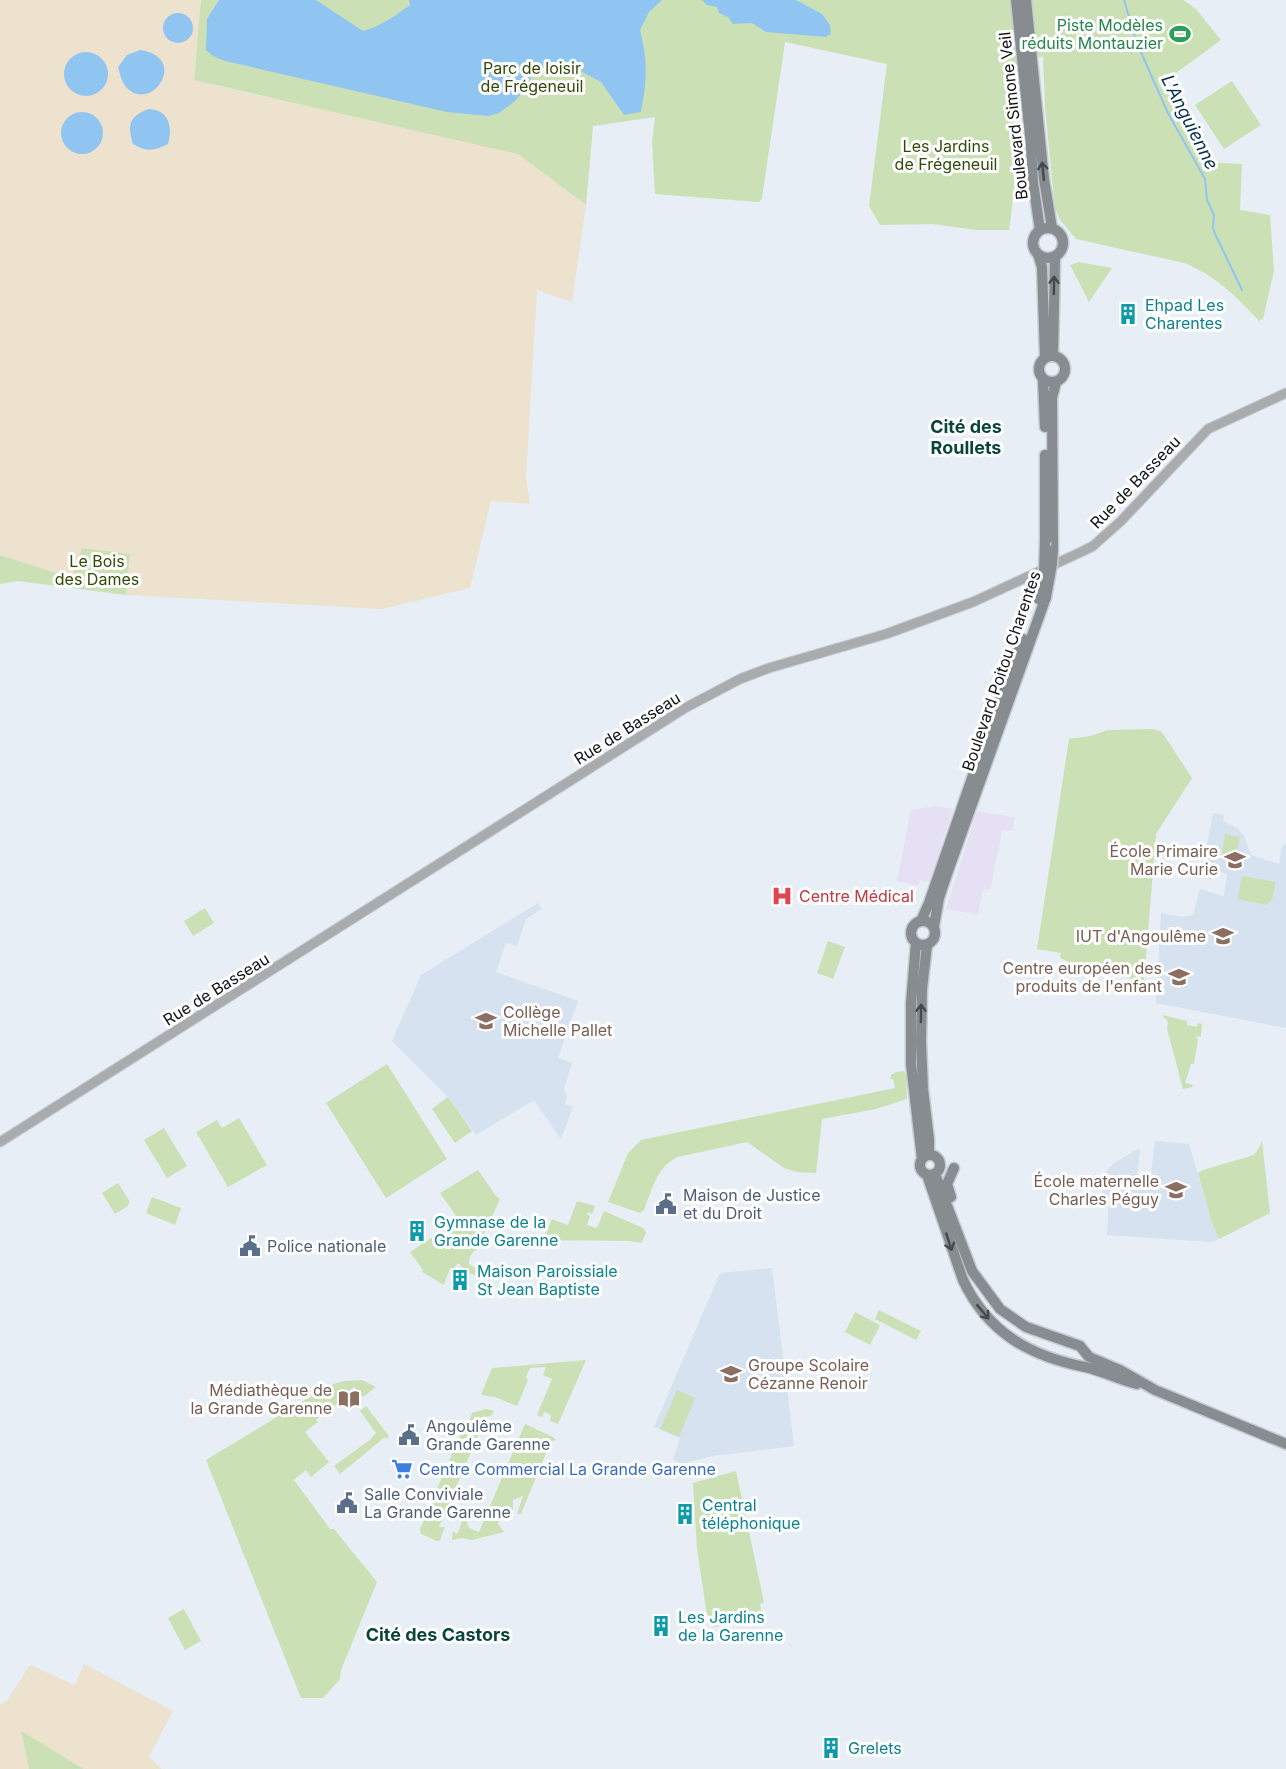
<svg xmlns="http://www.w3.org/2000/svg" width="1286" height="1769" font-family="Inter,sans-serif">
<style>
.commercial{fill:#e6e0f5}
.industrial{fill:#ede2ce}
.built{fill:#d6e2ef}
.green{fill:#cce0b5}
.water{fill:#91c5f1}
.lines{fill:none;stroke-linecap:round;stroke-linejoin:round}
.stream{stroke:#91c5f1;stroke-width:2}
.tertiary-casing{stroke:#c5cbd1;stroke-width:11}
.secondary-casing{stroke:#c5cbd1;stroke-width:13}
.tertiary{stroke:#a8acae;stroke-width:9}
.secondary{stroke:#868c8f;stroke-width:10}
.secondary-bridge-casing{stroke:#c5cbd1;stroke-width:13;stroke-linecap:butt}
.secondary-bridge{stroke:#868c8f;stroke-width:10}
.oneway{stroke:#45494b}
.labels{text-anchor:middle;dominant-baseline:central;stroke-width:6;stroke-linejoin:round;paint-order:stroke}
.leisure-label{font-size:16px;fill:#27864d;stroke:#fff;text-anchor:end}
.park-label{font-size:16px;fill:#324908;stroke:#fff}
.street-label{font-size:16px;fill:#101214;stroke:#fff}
.culture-label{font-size:16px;fill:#0d838f;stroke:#fff;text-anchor:start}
.education-label{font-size:16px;fill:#785e54;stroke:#fff;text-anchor:end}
.health-label{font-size:16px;fill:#be3a42;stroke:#fff;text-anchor:start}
.service-label{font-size:16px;fill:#4e5e75;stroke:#fff;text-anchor:start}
.shop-label{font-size:16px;fill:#366cbe;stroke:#fff;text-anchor:start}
.water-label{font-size:18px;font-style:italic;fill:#052f4c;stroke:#fff}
.neighbourhood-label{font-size:18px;font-weight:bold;fill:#0a453a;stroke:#fff}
</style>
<rect width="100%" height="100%" fill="#e7eef5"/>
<!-- commercial -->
<path class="commercial" d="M935 806 953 809 929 882 920 880 918 886 897 881 911 810Z
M977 811 1015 817 1012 831 1002 830 990 890 983 889 978 915 946 909Z"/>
<!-- industrial -->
<path class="industrial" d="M0 0H202L194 80 261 96 344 109 518 154 586 205 572 302 537 290 526 477 530 504 491 501 470 588 382 609 126 595 130 555 72 579 0 555Z
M84 1664 173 1711 149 1757 162 1769H84L21 1732 29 1769H0V1704L6 1702 30 1665 75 1685Z"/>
<!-- built -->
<path class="built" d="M1213 813 1224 815 1223 821 1237 828 1244 836 1251 855 1279 864 1282 846 1286 843V1028L1156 1003 1161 913 1184 917 1193 915 1200 889 1224 896 1227 874 1218 871 1215 876H1212L1211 880 1201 877Z
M538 903 542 909 526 919 517 946 506 943 496 972 578 1001 558 1058 572 1063 564 1089 567 1097 565 1104 573 1107 561 1139 534 1100 476 1135 448 1097 392 1041 421 975Z
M1155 1141 1189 1144 1212 1223 1219 1239 1212 1242 1107 1235 1109 1199 1102 1198 1104 1174 1114 1163 1140 1148 1136 1185 1150 1186Z
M772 1268 794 1446 712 1456 681 1464 673 1459 680 1438 654 1427 720 1273Z"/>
<!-- green -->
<path class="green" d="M201 0H1183L1196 9 1221 40 1165 81 1203 162 1242 164 1240 210 1270 215 1274 271 1263 319 1259 321C1237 297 1215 275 1184 263L1076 239 1060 220 1055 208 1053 189 1045 107 1043 56 1013 66C1015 121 1018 175 1009 230H976L933 224 880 225 869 206 887 64 785 42 762 198 759 202 655 194 652 142 655 117 593 126 586 205 518 154 194 80Z
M1232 81 1261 125 1224 149 1195 105Z
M1079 262 1112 268 1089 302 1070 265Z
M82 548 130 554 126 595 18 581 0 584V555L72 578Z
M1153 729 1162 732 1192 778 1156 834 1144 981 1121 976 1084 973 1085 966 1069 962 1060 958 1061 953 1037 949 1069 739 1090 736 1108 730Z
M1225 834 1240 837 1235 861 1221 858Z
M1242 876 1276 882 1272 899 1266 905 1238 899Z
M205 908 214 923 193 936 184 921Z
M828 941 845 947 833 979 817 973Z
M1162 1015 1187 1021V1025L1197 1027 1198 1023 1202 1024 1201 1037 1197 1036 1196 1038 1198 1039 1194 1064H1191L1185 1083 1193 1085 1192 1087 1183 1089 1167 1029 1168 1022Z
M387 1064 447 1159 386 1198 326 1103Z
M904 1071 906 1076 907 1099 876 1109 822 1119 816 1173 796 1172 784 1168 747 1142 678 1157C656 1167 652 1190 644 1210L640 1213 608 1202 628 1153 641 1140 895 1088 893 1079H890L891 1075 896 1072Z
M448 1097 472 1131 455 1143 432 1109Z
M239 1118 267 1165 228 1187 196 1132 217 1120 222 1128Z
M164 1128 187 1166 167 1178 144 1140Z
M1262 1141 1270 1213 1219 1239 1212 1223 1198 1173 1203 1170 1254 1155 1260 1146Z
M478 1170 496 1196 500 1199 482 1238 488 1242C479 1249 469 1250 469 1264L479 1271 477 1276 467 1272 458 1263 453 1269 450 1268 444 1285 422 1272 423 1270 410 1252 459 1220 440 1193Z
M118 1183 130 1202 127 1207 115 1214 102 1193Z
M152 1197 181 1208 175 1225 146 1213Z
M577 1201 595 1206 592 1214 588 1212 587 1214 590 1216 587 1225 597 1228 604 1211 643 1228 646 1233 641 1243 630 1241 543 1240 552 1219 568 1225Z
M879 1310 921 1331 916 1340 875 1319Z
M855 1312 880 1325 870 1345 845 1332Z
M586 1360 558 1424 550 1421 551 1415 544 1412 542 1417 537 1415 552 1379 543 1375 546 1367 530 1368 526 1377 528 1380 517 1406 495 1397 481 1395 492 1368Z
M362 1380 376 1387 363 1397 354 1387 337 1400 339 1402 316 1420 318 1422 305 1432 329 1462 311 1477 306 1470 294 1480 330 1529H334L377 1582 341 1670 340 1679 323 1698H301L206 1460 328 1386 343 1381Z
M677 1390 695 1398 679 1437 660 1429Z
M366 1406 389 1436 386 1439 385 1437 340 1474 334 1466 371 1439V1438L376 1433 360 1411Z
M486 1409 494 1411 492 1415 486 1417 439 1527H445L440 1540 437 1541 421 1534 420 1529 464 1426 467 1427 472 1413Z
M525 1424 553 1437 556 1440 551 1441 521 1514H517L523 1496 513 1500V1509L508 1517 501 1514 498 1524 504 1532 472 1540 462 1538 452 1540 453 1531 456 1534 458 1533 464 1515 469 1528 479 1532Z
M736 1471 764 1602 760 1604 763 1619 713 1627 710 1616 707 1615 697 1549 693 1483Z
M184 1609 201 1641 185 1650 168 1618Z
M21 1731 84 1769H29Z"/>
<!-- water -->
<path class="water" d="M219 0H316L363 31C381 26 395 16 410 5L409 0H662L649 12 640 30C648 63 647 79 641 112L624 115 601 82 569 65 535 69 527 87 515 101 499 113 488 116 447 112 225 61 213 56 206 50 207 19Z
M702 0H796L822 14 830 25 831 34 826 37 766 32 752 23 733 24 728 17 719 13 717 7 707 5Z
M163 28a15 15 0 1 1 30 0a15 15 0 1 1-30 0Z
M140 50C189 57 153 112 128 89 122 84 120 74 118 67L127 55Z
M64 74a22 22 0 1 1 44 0a22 22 0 1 1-44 0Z
M149 109C169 110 173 127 168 144 154 151 146 152 133 144 127 125 129 116 149 109Z
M61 133a21 21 0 1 1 42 0a21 21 0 1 1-42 0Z"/>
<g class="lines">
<!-- stream -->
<path class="stream" d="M1124 0 1136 41 1168 113 1205 179 1207 200 1214 215 1213 228 1216 236 1242 290"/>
<defs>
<path id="tertiary" d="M0 1142 685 708 740 679 769 668 886 634 973 602 1081 552 1093 546 1121 521 1208 429 1286 393"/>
<path id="secondary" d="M1016 0 1031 145 1033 182 1040 230
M1026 0 1044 179 1052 228
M1033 243a15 15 0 1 1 30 0a15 15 0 1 1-30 0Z
M1038 254 1042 267 1045 357
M1039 369a13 13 0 1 1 26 0a13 13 0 1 1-26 0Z
M1053 356 1055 256
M1043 380 1045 427
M1045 455V542
M1053 550 1052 398 1056 382
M911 933a12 12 0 1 1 24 0a12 12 0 1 1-24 0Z
M921 921 929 903 991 723 1023 639
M934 926 939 898 947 874 1046 597
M916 943 911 1003V1064L922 1159
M927 945 922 989 921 1043 923 1089 929 1139V1155
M920 1165a10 10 0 1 1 20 0a10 10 0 1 1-20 0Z
M935 1174 972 1271 1000 1309 1026 1327 1080 1346 1089 1357 1120 1370 1155 1390 1286 1444
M927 1175 963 1280C988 1333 1030 1356 1085 1367 1103 1371 1120 1380 1137 1384
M951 1197 947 1184 954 1168"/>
</defs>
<!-- tertiary casing -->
<use href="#tertiary" class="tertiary-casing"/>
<!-- secondary casing -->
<use href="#secondary" class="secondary-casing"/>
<!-- tertiary -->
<use href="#tertiary" class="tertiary"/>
<!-- secondary -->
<use href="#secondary" class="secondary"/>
<defs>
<path id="secondary-bridge" d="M1046 597 1052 564 1053 550
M1038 599 1044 573 1045 542"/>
</defs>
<!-- secondary-bridge casing -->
<use href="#secondary-bridge" class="secondary-bridge-casing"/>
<!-- secondary-bridge -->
<use href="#secondary-bridge" class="secondary-bridge"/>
</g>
<!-- one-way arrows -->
<defs><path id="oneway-shaft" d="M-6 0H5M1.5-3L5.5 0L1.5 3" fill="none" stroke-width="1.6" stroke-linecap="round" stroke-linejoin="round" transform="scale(1.5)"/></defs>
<g class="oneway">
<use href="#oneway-shaft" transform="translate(1043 171) rotate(-96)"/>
<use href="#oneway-shaft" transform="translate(1054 285) rotate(-89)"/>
<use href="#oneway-shaft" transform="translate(921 1013) rotate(-89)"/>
<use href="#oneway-shaft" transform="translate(949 1242) rotate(72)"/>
<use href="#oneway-shaft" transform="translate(983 1312) rotate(50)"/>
</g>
<!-- icons -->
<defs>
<symbol id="stadium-bare" viewBox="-9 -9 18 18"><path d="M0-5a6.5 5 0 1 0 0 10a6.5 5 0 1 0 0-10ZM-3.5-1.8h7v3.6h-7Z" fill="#2e9e5b" stroke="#fff" stroke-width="2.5" paint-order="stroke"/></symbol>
<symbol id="building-bare" viewBox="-9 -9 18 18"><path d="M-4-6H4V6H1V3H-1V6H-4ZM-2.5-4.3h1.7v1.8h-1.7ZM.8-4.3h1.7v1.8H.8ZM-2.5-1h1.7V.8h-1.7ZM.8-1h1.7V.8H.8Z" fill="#0f9aa8" stroke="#fff" stroke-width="2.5" paint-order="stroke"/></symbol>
<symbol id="school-bare" viewBox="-9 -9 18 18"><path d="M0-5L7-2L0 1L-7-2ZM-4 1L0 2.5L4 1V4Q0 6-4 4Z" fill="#8d6e63" stroke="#fff" stroke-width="2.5" paint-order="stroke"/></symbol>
<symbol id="hospital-bare" viewBox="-9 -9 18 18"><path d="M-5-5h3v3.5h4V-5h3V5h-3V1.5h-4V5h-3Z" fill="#e0444e" stroke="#fff" stroke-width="2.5" paint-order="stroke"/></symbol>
<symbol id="university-bare" viewBox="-9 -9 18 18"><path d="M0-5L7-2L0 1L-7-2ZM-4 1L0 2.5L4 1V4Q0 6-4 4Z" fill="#8d6e63" stroke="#fff" stroke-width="2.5" paint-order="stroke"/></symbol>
<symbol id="civic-bare" viewBox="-9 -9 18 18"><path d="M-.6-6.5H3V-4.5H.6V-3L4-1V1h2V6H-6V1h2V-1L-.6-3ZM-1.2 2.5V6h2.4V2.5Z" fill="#5c6f8a" stroke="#fff" stroke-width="2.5" paint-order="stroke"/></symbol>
<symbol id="library-bare" viewBox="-9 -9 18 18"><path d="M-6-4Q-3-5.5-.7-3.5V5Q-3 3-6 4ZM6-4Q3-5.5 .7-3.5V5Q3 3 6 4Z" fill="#8d6e63" stroke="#fff" stroke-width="2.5" paint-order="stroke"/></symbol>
<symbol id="supermarket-bare" viewBox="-9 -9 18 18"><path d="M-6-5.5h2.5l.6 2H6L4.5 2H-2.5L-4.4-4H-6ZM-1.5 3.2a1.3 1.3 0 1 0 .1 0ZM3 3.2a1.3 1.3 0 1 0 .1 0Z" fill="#3f7fe0" stroke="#fff" stroke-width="2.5" paint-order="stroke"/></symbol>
</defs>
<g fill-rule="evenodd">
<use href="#stadium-bare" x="1165" y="19" width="30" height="30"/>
<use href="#building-bare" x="1113" y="299" width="30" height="30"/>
<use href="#school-bare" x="1220" y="845" width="30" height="30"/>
<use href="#hospital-bare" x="767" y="881" width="30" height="30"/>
<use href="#university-bare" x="1208" y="921" width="30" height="30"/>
<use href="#university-bare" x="1164" y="962" width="30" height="30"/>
<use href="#school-bare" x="471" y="1006" width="30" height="30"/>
<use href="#school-bare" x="1161" y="1175" width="30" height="30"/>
<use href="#civic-bare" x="651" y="1189" width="30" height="30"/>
<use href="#building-bare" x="402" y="1216" width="30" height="30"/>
<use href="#civic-bare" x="235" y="1231" width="30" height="30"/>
<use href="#building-bare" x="445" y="1265" width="30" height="30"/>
<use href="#school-bare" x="716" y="1359" width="30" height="30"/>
<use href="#library-bare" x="334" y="1384" width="30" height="30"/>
<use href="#civic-bare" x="394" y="1420" width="30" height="30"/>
<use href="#supermarket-bare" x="387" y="1454" width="30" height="30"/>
<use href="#civic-bare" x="332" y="1488" width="30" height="30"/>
<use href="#building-bare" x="670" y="1499" width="30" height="30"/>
<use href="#building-bare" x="646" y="1611" width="30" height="30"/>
<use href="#building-bare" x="816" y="1733" width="30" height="30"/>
</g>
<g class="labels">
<!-- leisure labels -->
<g class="leisure-label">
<text x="1163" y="25">Piste Modèles<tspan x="1163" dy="18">réduits Montauzier</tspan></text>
</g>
<!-- park labels -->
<g class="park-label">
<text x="532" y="68">Parc de loisir<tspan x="532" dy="18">de Frégeneuil</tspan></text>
<text x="946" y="146">Les Jardins<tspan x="946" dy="18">de Frégeneuil</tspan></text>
<text x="97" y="561">Le Bois<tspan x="97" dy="18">des Dames</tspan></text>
</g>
<!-- street labels -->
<g class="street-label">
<text transform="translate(1013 116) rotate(-96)">Boulevard Simone Veil</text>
<text transform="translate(1135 482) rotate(-46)">Rue de Basseau</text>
<text transform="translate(1001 671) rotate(-71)">Boulevard Poitou Charentes</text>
<text transform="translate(627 728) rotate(-32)">Rue de Basseau</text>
<text transform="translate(216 989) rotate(-32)">Rue de Basseau</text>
</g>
<!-- culture labels -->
<g class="culture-label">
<text x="1145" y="305">Ehpad Les<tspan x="1145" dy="18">Charentes</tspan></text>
<text x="434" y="1222">Gymnase de la<tspan x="434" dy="18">Grande Garenne</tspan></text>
<text x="477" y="1271">Maison Paroissiale<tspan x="477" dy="18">St Jean Baptiste</tspan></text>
<text x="702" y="1505">Central<tspan x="702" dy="18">téléphonique</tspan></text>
<text x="678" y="1617">Les Jardins<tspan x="678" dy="18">de la Garenne</tspan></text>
<text x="848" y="1748">Grelets</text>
</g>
<!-- education labels -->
<g class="education-label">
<text x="1218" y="851">École Primaire<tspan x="1218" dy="18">Marie Curie</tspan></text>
<text x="1206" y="936">IUT d'Angoulême</text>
<text x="1162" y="968">Centre européen des<tspan x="1162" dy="18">produits de l'enfant</tspan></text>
<text x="503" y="1012" text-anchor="start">Collège<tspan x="503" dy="18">Michelle Pallet</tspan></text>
<text x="1159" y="1181">École maternelle<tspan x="1159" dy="18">Charles Péguy</tspan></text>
<text x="748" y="1365" text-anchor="start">Groupe Scolaire<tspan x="748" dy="18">Cézanne Renoir</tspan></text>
<text x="332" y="1390">Médiathèque de<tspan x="332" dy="18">la Grande Garenne</tspan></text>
</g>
<!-- health labels -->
<g class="health-label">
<text x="799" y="896">Centre Médical</text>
</g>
<!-- service labels -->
<g class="service-label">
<text x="683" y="1195">Maison de Justice<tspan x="683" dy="18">et du Droit</tspan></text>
<text x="267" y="1246">Police nationale</text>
<text x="426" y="1426">Angoulême<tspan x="426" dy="18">Grande Garenne</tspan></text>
<text x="364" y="1494">Salle Conviviale<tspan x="364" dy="18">La Grande Garenne</tspan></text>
</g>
<!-- shop labels -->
<g class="shop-label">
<text x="419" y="1469">Centre Commercial La Grande Garenne</text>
</g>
<!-- water labels -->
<g class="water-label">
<text transform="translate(1190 122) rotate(63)">L'Anguienne</text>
</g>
<!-- neighbourhood labels -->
<g class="neighbourhood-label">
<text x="966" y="426">Cité des<tspan x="966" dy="21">Roullets</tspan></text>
<text x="438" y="1634">Cité des Castors</text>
</g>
</g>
</svg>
